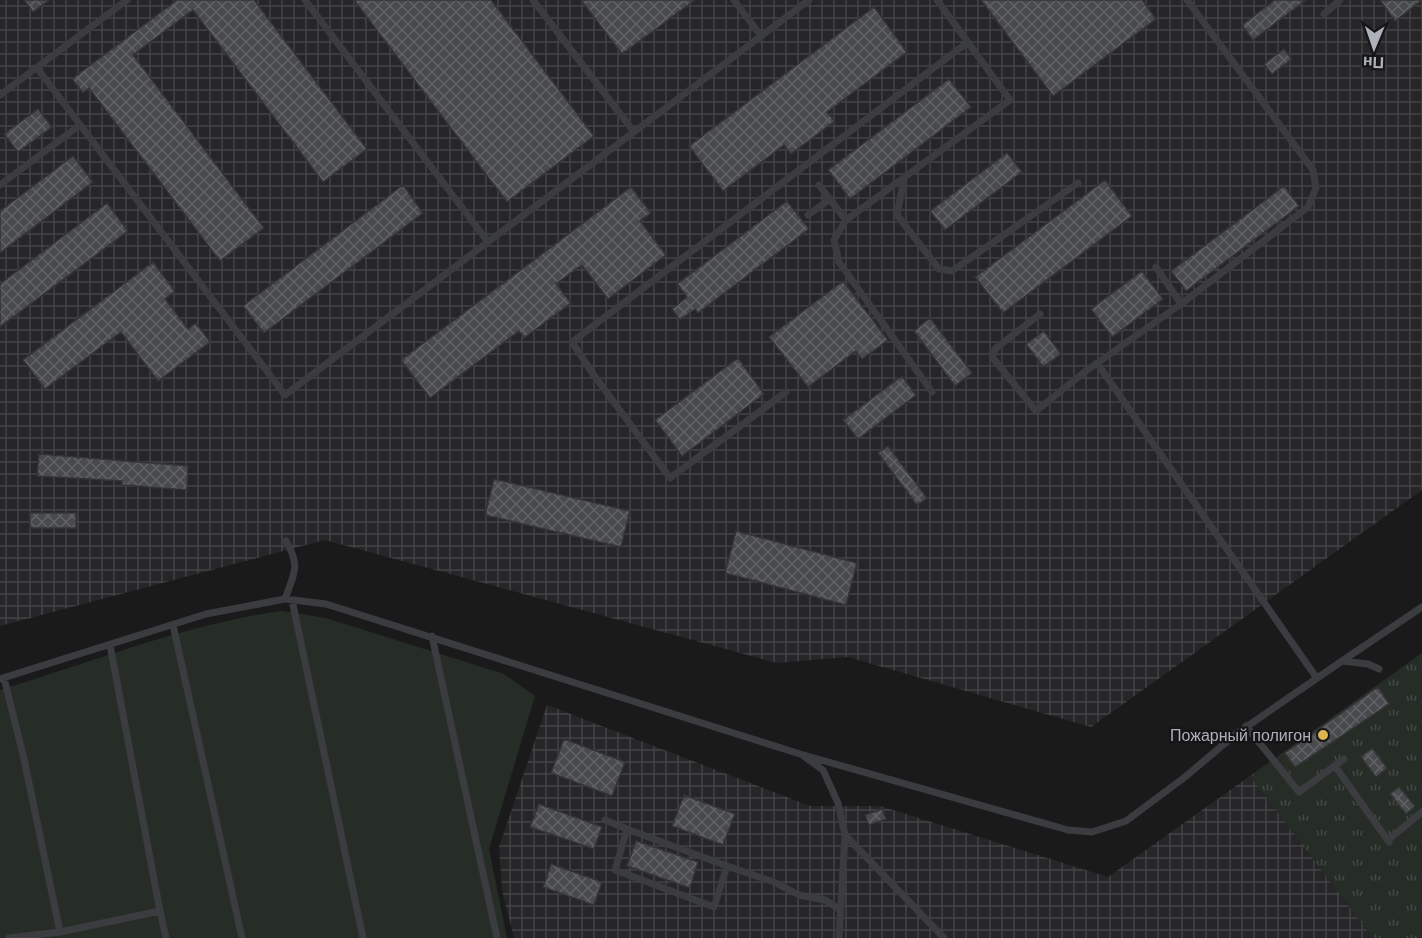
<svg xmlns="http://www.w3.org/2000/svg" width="1422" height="938" font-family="'DM Sans',sans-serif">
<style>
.industrial{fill:url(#industrial-grid)}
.grass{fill:url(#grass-tufts)}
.garden{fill:#262d27}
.building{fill:url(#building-cross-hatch);stroke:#343437;stroke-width:1.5}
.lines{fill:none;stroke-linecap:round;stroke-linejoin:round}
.service{stroke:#3b3c40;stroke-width:7}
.poi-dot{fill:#ddb450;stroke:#151517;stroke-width:2}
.labels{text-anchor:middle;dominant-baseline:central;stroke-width:4.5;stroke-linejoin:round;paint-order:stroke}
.poi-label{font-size:16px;fill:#aeb1b9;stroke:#151517;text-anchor:end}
</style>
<defs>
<pattern id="industrial-grid" width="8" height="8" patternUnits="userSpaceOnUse" patternTransform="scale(1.5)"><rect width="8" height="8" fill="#262628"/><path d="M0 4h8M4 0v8" fill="none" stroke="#434345"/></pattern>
<pattern id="grass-tufts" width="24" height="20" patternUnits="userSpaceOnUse" patternTransform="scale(1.5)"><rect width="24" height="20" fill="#262d27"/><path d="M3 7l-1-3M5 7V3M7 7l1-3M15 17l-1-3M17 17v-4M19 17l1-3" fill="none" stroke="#434944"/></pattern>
<pattern id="building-cross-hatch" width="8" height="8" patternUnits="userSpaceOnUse" patternTransform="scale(1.5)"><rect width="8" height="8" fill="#494a4d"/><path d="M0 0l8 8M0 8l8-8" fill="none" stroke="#616265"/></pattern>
</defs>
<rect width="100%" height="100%" fill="#1a1a1b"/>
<!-- industrial -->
<path class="industrial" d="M0 0H1422V490L1091 727 848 657 777 663 325 540 0 626Z
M547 705 810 806H880L1108 877 1250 776 1373 938H514L502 891 499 847Z"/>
<!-- grass -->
<path class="grass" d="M1422 653V938H1373L1250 776Z"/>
<!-- garden -->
<path class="garden" d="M282 611 326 618 504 674 535 696 489 849 507 938H0V690C93 662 186 624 282 611Z"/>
<!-- building -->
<path class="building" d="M24 0H49L33 12Z
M177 0H254L367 149 323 182 193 10 133 55 264 228 220 261 89 88 83 93 72 79Z
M354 0H491L594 136 507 202Z
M581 0H695L622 54Z
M981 0H1142L1156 19 1053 96Z
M1275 0H1306L1253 40 1242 25Z
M1380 0H1422L1395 21Z
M874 7 907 52 827 112 835 121 791 154 784 145 723 191 689 146Z
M1284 49 1292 59 1272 74 1264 64Z
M949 79 971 107 850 199 828 170Z
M38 109 52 127 18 152 4 134Z
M1007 153 1022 172 945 230 930 211Z
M73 156 93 182 0 253V211Z
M1105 180 1132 216 1003 313 975 277Z
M403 185 423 213 264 333 243 306Z
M1284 186 1299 206 1186 291 1171 271Z
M631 187 651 213 640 221 666 255 608 299 582 265 556 284 571 303 524 338 519 331 430 398 401 360Z
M787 201 809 229 698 313 695 309 680 320 672 309 687 297 677 284Z
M107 203 128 231 0 327V284Z
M153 262 175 291 165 299 188 329 196 323 210 342 158 381 121 332 45 389 23 360Z
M1142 271 1163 299 1112 337 1091 309Z
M843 281 888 340 862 359 856 351 808 387 769 337Z
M930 318 972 373 955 386 914 331Z
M1044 331 1061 354 1043 367 1026 344Z
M738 358 764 394 682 456 655 420Z
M902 376 916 395 858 439 843 420Z
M888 446 927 498 917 505 878 453Z
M39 454 188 466 187 490 122 485V481L37 476Z
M494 479 630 511 621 547 485 515Z
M30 513H76V528H30Z
M736 531 857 563 846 605 725 573Z
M1378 687 1389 704 1295 767 1285 753Z
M564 739 625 762 612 796 551 773Z
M1372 748 1387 768 1376 777 1361 757Z
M1399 787 1415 806 1406 814 1390 794Z
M684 795 735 814 723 845 672 826Z
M539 804 602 827 594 849 530 827Z
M882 809 886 819 869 825 865 815Z
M636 841 698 862 690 888 627 866Z
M551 864 602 882 594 905 543 887Z"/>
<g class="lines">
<!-- service -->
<path class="service" d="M305 0 488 242
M533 0 634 132
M734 0 761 36
M1324 14 1340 0
M37 68 285 395 809 0
M0 95 127 0
M904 179 897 215 939 269 952 271 1078 183
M0 185 80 125
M819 185 846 220
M808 215 830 199
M1156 267 1181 304
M1040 314 995 349 992 357 1036 411 1086 371 1181 304 1308 207 1316 188 1313 170 1187 0
M1097 363 1316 677
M786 392 670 478 593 374 572 342 968 42
M932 392 839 262 834 240 846 220 1010 100 937 0
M285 599C294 573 301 567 286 541
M292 600 363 938
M173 625 242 938
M432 636 497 938
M110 645 160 911
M1342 661 1422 607
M4 678 24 759 60 932
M0 679 206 614 285 599 326 604 800 754 1068 830 1092 832 1126 821 1185 777 1236 734 1342 661 1368 664 1379 669
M1246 726 1299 792 1344 759
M805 757 823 770 838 803 845 835 839 938
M1335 766 1389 842
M605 820 627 829 615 870 714 907 727 866 774 882 799 895 825 900 839 909
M627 829 727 866
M845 835 944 938
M1388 840 1422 812
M9 938 60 932 160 911 166 938"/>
</g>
<!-- markers -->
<circle class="poi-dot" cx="1323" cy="735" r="6"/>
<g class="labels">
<!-- poi labels -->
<g class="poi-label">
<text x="1311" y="735">Пожарный полигон</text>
</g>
</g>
<!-- north arrow -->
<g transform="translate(1374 48) rotate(182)" stroke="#151517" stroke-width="4.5" paint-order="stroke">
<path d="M0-4.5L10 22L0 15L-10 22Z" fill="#aeb1b9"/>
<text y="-9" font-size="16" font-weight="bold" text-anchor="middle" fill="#aeb1b9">Пн</text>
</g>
</svg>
